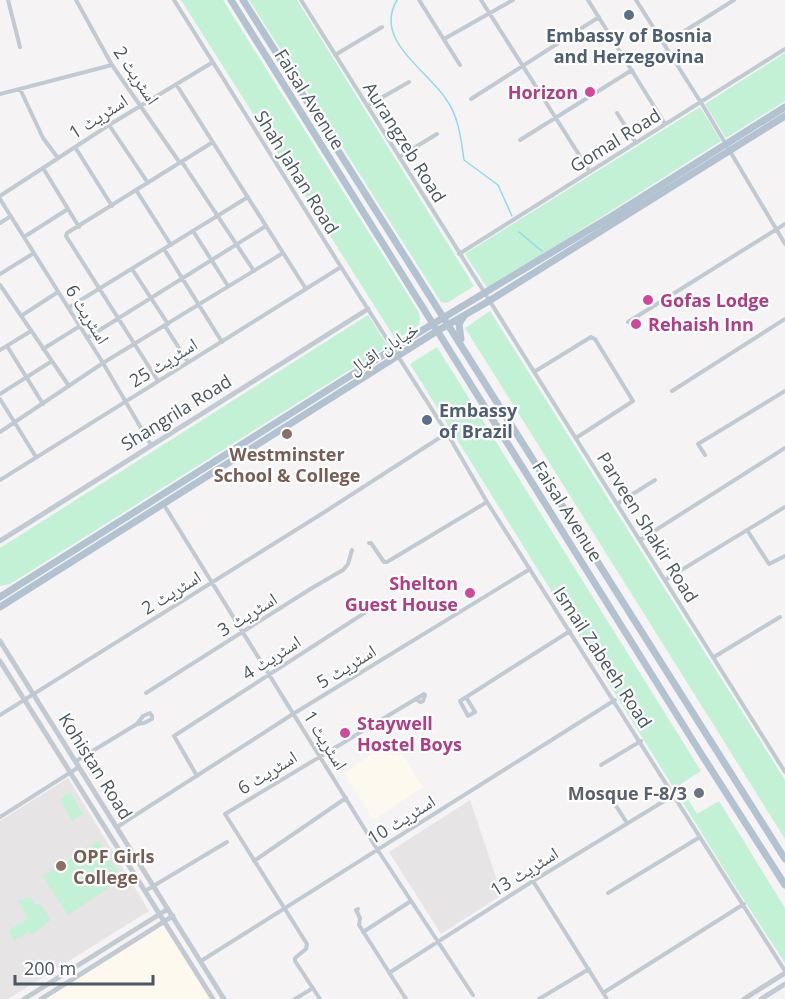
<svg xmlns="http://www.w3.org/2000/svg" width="785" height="999" font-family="'Open Sans','Noto Naskh Arabic',sans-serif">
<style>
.commercial{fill:#fdf9ef}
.education{fill:#e6e4e5}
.green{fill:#c3f1d5}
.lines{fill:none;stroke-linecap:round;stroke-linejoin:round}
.stream{stroke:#90daee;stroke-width:1.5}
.minor{stroke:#c1cad2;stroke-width:4}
.tertiary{stroke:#c1cad2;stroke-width:5}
.primary{stroke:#b3c2d1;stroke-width:7}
.service-dot{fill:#5c6f8a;stroke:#fff;stroke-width:2}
.hotel-dot{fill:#d1479c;stroke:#fff;stroke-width:2}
.education-dot{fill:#8d6e63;stroke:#fff;stroke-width:2}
.worship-dot{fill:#6b7280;stroke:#fff;stroke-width:2}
.labels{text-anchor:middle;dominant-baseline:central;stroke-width:4.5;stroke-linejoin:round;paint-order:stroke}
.service-label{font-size:18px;font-weight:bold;fill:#4e5e75;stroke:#fff}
.street-label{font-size:18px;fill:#4a5661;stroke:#fff}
.hotel-label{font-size:18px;font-weight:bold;fill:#b23c85;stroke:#fff;text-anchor:start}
.education-label{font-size:18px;font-weight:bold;fill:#785e54;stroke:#fff}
.worship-label{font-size:18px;font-weight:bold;fill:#5b616d;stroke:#fff;text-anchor:end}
</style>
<rect width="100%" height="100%" fill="#f5f3f3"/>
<!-- commercial -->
<path class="commercial" d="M393 740 423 787 374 820 344 773Z
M164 921 213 999H41Z"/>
<!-- education -->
<path class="education" d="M68 778 149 911 8 999H0V821Z
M470 800 502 895 441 934 389 852Z"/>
<!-- green -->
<path class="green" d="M181 0H223L418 311 420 319 419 325 396 340Z
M249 0H297L474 286 447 303 441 302Z
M785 53V101L726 138 705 104Z
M700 107 721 141 488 289 465 254Z
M490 311 785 780V839L465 328Z
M368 315 388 346 10 584 0 586V548Z
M437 347 701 771 679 785 697 814 719 801 785 908V963L731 880 410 364Z
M70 792 83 814 72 821 60 799Z
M99 841 122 879 68 915 43 876Z
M31 897 35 905 40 904 51 920 32 935 29 931 14 941 9 930 28 919 18 901Z"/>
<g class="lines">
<!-- stream -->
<path class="stream" d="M397 0C373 40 427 70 446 99 459 117 461 139 464 160L498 185 512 216
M519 232 542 251"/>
<!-- minor -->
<path class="minor" d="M8 0 20 47
M76 0 112 65 180 163
M174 0 341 267 447 433 487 502 785 971
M301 0 785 772
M419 0 460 65
M481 0 590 172
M588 0 665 124
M636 0 705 109 785 244
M444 39 513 0
M664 44 734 0
M335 55 382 27
M176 84 306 289
M20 89 43 138 58 158
M0 94 112 65
M471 99 599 17
M367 106 409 82
M617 113 636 143
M109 125 148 183
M520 140 632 70
M75 147 112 206
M399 157 437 134
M182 162 254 271
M43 168 79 227
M136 190 171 245
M0 196 109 125 213 62
M0 199 103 363 151 445
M0 223 11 216
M193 231 228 286
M24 237 68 209
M164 249 222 342
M459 254 785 49
M132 269 168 324
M0 274 34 253
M0 285 69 386
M68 308 248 197
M21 316 58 292
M628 322 785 224
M165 326 188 362
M87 338 266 226
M7 346 43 404
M43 349 80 326
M0 350 31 331
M534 372 591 337 595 339 633 401 576 438
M158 381 66 236 67 233 213 142
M672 391 785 319
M0 394 52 361
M0 399 36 457
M0 432 103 363 283 253
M705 455 698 444 785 391
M0 480 341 267
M617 504 655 480
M164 505 377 849 473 995
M747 530 769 564 785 556
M640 540 785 448
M369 543H371L384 562H387L487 502
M665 580 785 507
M714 657 780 617
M146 693 312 588 343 570 348 564 352 550
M466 697 475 712 468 716 460 701 570 631
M0 715 323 513 447 433
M76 761 137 724 143 716 150 713 152 716V719L144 723 137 724
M601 765 641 741
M197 776 174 736 383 601
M611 798 627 823
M0 817 79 767
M117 827 293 714 530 569
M254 861 346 798
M533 881 607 999
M145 891 227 842
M608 893 700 837
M358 909 356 910 360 918 359 925 406 999
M363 932 411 901
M201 961 615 700
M389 973 533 881 674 795
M603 993 744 904
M295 999 313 988
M320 999 295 961V958L306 949 307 944 225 814 424 694 425 695 423 701 420 702 416 699
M539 999 589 969"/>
<!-- tertiary -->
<path class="tertiary" d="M0 541 368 309
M0 641 224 999
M0 661 213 999
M24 999 168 909
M41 999 173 916
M744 999 785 973
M761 999 785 984"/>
<!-- primary -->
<path class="primary" d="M231 0 700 752 785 885
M243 0 785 859
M461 339 459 324 464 316
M0 597 418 333 612 216 785 107
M0 607 437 331 489 301 785 116"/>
</g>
<!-- markers -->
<g class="service-dot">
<circle cx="629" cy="15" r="6"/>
<circle cx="427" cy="420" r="6"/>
</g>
<g class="hotel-dot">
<circle cx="590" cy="92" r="6"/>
<circle cx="648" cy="300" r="6"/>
<circle cx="636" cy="324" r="6"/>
<circle cx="470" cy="593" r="6"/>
<circle cx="345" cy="733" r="6"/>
</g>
<g class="education-dot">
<circle cx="287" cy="434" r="6"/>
<circle cx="61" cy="866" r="6"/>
</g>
<circle class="worship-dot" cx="699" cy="793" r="6"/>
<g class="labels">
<!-- service labels -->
<g class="service-label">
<text x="629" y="35">Embassy of Bosnia<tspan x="629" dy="21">and Herzegovina</tspan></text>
<text x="439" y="410" text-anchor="start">Embassy<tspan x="439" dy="21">of Brazil</tspan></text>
</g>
<!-- street labels -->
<g class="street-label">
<text transform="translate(137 75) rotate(56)">اسٹریٹ 2</text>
<text transform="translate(310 99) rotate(58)">Faisal Avenue</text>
<text transform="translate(98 116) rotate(-33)">اسٹریٹ 1</text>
<text transform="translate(615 140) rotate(-32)">Gomal Road</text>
<text transform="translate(405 142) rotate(58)">Aurangzeb Road</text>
<text transform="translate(297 172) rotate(58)">Shah Jahan Road</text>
<text transform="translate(88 314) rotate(58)">اسٹریٹ 6</text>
<text transform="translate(383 348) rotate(-33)">خیابان اقبال</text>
<text transform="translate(163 362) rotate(-32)">اسٹریٹ 25</text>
<text transform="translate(176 412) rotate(-32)">Shangrila Road</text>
<text transform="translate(568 511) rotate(58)">Faisal Avenue</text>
<text transform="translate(648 527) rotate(58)">Parveen Shakir Road</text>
<text transform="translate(171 592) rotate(-32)">اسٹریٹ 2</text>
<text transform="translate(247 614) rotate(-32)">اسٹریٹ 3</text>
<text transform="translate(271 657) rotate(-33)">اسٹریٹ 4</text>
<text transform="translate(603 657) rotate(57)">Ismail Zabeeh Road</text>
<text transform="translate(346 666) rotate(-32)">اسٹریٹ 5</text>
<text transform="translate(326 740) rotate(58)">اسٹریٹ 1</text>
<text transform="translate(96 766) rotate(58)">Kohistan Road</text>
<text transform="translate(267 772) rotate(-32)">اسٹریٹ 6</text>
<text transform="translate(401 819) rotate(-32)">اسٹریٹ 10</text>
<text transform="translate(524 871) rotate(-32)">اسٹریٹ 13</text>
</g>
<!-- hotel labels -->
<g class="hotel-label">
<text x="578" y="92" text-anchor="end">Horizon</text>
<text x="660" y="300">Gofas Lodge</text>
<text x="648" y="324">Rehaish Inn</text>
<text x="458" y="583" text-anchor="end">Shelton<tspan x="458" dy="21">Guest House</tspan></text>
<text x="357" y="723">Staywell<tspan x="357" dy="21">Hostel Boys</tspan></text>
</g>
<!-- education labels -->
<g class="education-label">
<text x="287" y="454">Westminster<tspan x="287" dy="21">School &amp; College</tspan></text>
<text x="73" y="856" text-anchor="start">OPF Girls<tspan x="73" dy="21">College</tspan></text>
</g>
<!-- worship labels -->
<g class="worship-label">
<text x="687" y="793">Mosque F-8/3</text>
</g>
</g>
<!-- scale -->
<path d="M15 975v9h138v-9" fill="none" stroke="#4a5661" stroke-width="3"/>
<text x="24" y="975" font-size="18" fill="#4a5661" stroke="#ffffff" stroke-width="4.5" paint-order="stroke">200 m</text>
</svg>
